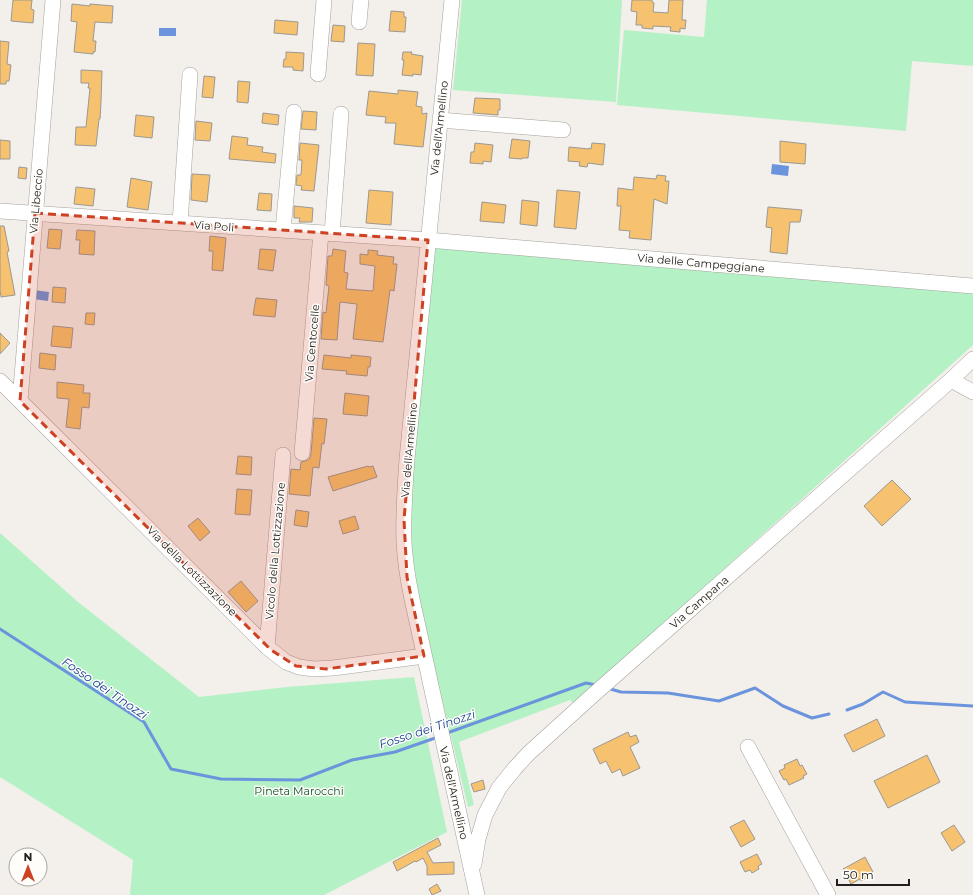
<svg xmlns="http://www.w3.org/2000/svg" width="973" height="895" font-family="Montserrat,sans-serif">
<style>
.green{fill:#b4f1c5}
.water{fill:#6b94dc}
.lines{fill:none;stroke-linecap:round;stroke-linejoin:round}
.stream{stroke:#6b94dc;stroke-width:3}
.building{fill:#f6c26f;stroke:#9b9893}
.minor-casing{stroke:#a5a29e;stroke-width:16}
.minor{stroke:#fff;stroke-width:15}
.marked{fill:#cc4223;fill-opacity:0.2;stroke:#cc4223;stroke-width:3;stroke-dasharray:8 5;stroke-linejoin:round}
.labels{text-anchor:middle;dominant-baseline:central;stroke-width:3;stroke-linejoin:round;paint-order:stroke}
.street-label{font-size:11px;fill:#21201e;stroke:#fffdfa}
.park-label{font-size:11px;fill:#11512c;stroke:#fffdfa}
.water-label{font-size:12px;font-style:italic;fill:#134094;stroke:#fffdfa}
</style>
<rect width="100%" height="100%" fill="#f3efea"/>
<!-- green -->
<path class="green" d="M462 0H622L616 102 453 90Z
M707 0H973V66L912 61 906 131 617 105 624 30 704 37Z
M436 246 973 288V345L574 704 570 700 459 742 474 805 468 807 409 562 406 485Z
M0 533 78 602 199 697 287 687 414 677 447 832 324 895H130L133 860 0 777Z"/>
<!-- water -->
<path class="water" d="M159 28H176V36H159Z
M772 164 789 166 788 176 771 174Z
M34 290 49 292 48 301 33 299Z"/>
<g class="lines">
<!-- stream -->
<path class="stream" d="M0 629 144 722 171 769 221 779 300 780 352 760 395 752 438 737
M607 688 621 692 668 693 719 701 755 688 783 706 812 718 829 714
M847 710 863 704 883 692 905 702 973 706
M447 733 586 683 596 685"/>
</g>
<!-- building -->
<path class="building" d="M13 0H32L31 9 34 10 33 23 11 21Z
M632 0H652V2L654 3 653 12 668 13 669 0H683L682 20H686L685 29 680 28V32L670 31 671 27 653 26V29L642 28V25H636L637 12 631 11Z
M72 4 90 6V4L113 6 112 23 95 22 93 41H96L95 52H93V54L74 52 77 22 71 21Z
M391 11 404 12V17H406L405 32 389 31Z
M275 20 298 22 297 35 274 33Z
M333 25 345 26 344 42 331 41Z
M0 41 9 42 7 64 11 65 9 81H6V84H0Z
M358 43 375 44 373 76 356 75Z
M286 52 304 53 303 71 293 70V67H283L284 59H286Z
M403 52H412L411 54 423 56 421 75 413 74V76L402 75 404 60H402Z
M81 70 102 71 101 102 100 119H99L96 146 75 145 76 127H86L90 88H88L89 83H81Z
M204 76 215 77 213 98 202 97Z
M238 81 250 82 248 103 237 102Z
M398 90 418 92 416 106 422 107V114L427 113 423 147 394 144 396 123H385L386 117 366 115 369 91 398 94Z
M475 98 500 99V110H498V115L473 113Z
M303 111 317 112 316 130 301 129Z
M263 113 279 115 278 125 262 123Z
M136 115 154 117 152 138 134 136Z
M196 121 212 123 210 141 195 140Z
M232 136 248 138 247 145 263 147 262 152 276 154 275 163 229 159Z
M512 139 530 141 528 158H522V159L509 158Z
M0 140 10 141V159H0Z
M780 141 806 144 805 164 780 162Z
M300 143 319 145 314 191 301 190 302 186 296 185 297 175H301L302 160H299Z
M475 143 493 145 491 162 483 161V164L470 163 471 152H474Z
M592 143 605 144 603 165 588 163 587 167 579 166 580 162 568 161 569 147 589 149V148L591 149Z
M19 167 27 168 26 179 18 178Z
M192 174 210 175 207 202 191 200Z
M657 175 666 176 665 181H669L667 204 654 199 651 240 629 238 630 231 619 230 621 206H617L618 188 633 190 634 177 656 179Z
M131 178 152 182 148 210 127 207Z
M76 187 95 189 93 206 74 204Z
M369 190 393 192 391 225 366 223Z
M557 190 580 192 576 229 554 227Z
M259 193 272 194 271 211 257 210Z
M522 200 539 202 537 226 520 224Z
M482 202 506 205 504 223 480 221Z
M294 206 313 208 312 222H299L300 218H294Z
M768 207 802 210 800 222H790L787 254 770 252 772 228 766 227Z
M0 226H4L9 251 7 252 15 295 1 297 0 290Z
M49 229 62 230 60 249 47 248Z
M77 230 95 231 94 255 79 254 80 240H76Z
M210 236 226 238 223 271 212 270 213 251H209Z
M260 249 276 250 273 271 258 269Z
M333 249 346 251 344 272 348 273 346 289 373 291 375 266 360 264V254L368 255V250L378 251 377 255 394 257 393 264H397L394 291 390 290 383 342 353 339 357 304 340 302 337 340 321 339 323 312 326 313 329 286 326 285 328 256H332Z
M53 287 66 288 65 303 52 302Z
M256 298 277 300 275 317 253 315Z
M86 313H95L94 325 85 324Z
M53 326 73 328 71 348 51 346Z
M0 333 10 343 0 354Z
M40 353 56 355 55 370 39 368Z
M324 355 351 358V355L371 357 370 367H368L367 376 346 374 347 371 322 369Z
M57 382 84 385 83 393H90L89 408 82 407 80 429 66 427 69 399 57 398Z
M345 393 369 396 367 416 343 414Z
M314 418 327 419 324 444 322 443 319 468 313 467 310 496 289 494 291 469 300 470 301 462 306 461 310 458 311 454Z
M238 456 252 457 251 475 236 474Z
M368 466 369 467 373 466 377 477 333 491 328 477Z
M892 480 911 499 882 526 864 506Z
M237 489 252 490 250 515 235 514Z
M296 510 309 512 307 527 294 525Z
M355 516 359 529 343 534 339 521Z
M198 518 210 532 200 541 188 526Z
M241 581 258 601 246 612 228 592Z
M877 719 885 736 853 752 844 735Z
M628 732 630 737 636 735 639 742 630 747 640 768 623 776 620 769 612 773 606 761 600 764 593 749Z
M927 755 940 782 888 808 874 781Z
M797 759 800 766 802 765 807 774 803 776 804 778 789 785 786 779 784 780 779 771 785 768 784 765Z
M483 780 485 789 474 792 471 784Z
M744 820 755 839 741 847 730 827Z
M954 825 965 842 952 851 941 833Z
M438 838 441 845 427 852 433 863 454 862V874L427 875V866L423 858 416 862 415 861 397 871 393 862Z
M757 854 762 864 758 866 759 869 752 873 750 870 745 872 740 862Z
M865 857 873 872 868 875 869 877 861 881 860 879 851 884 843 869Z
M437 884 441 891 432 895 429 889Z"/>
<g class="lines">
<defs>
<path id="minor" d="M452 0 407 459C405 486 403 514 404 542 405 561 408 580 412 599L477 895
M359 22 361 0
M318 74 324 0
M440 120 563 130
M0 211 428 240 973 286
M180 223 190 75
M283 230 294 112
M332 234 341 114
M951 380 973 392
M0 381 267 647 286 662 299 667 314 669 333 668 424 656
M20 401 53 0
M302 453 321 233
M267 647 283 455
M748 747 828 895
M474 864 478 839 485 815 499 788 515 768 529 753 593 695 951 380 973 359"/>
</defs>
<!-- minor casing -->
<use href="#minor" class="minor-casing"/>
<!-- minor -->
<use href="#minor" class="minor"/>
</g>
<!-- marked area -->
<path class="marked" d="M35 213 428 240 404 520 407 577 424 656 326 669 296 666 271 650 20 401Z"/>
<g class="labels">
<!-- street labels -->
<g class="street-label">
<text transform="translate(439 128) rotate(-84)">Via dell'Armellino</text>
<text transform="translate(36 201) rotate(-85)">Via Libeccio</text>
<text transform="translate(214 226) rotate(4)">Via Poli</text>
<text transform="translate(701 263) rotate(5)">Via delle Campeggiane</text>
<text transform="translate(312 343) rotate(-85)">Via Centocelle</text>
<text transform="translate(409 450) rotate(-85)">Via dell'Armellino</text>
<text transform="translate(275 551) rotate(-85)">Vicolo della Lottizzazione</text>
<text transform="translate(192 571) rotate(45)">Via della Lottizzazione</text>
<text transform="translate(699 602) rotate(-41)">Via Campana</text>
<text transform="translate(454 793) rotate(77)">Via dell'Armellino</text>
</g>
<!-- park labels -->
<g class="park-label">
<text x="299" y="791">Pineta Marocchi</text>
</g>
<!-- water labels -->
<g class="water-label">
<text transform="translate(105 688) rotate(34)">Fosso dei Tinozzi</text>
<text transform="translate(427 729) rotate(-18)">Fosso dei Tinozzi</text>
</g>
</g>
<!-- north arrow -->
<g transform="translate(28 867)"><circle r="19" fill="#fffdfa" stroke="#a6a5a2"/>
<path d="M0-3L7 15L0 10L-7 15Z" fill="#cc4223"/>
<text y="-6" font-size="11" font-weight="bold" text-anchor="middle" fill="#21201e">N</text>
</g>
<!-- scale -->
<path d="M837 879v6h72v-6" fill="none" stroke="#21201e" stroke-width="2"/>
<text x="843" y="879" font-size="12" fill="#21201e" stroke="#fffdfa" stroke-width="3" paint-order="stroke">50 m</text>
</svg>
